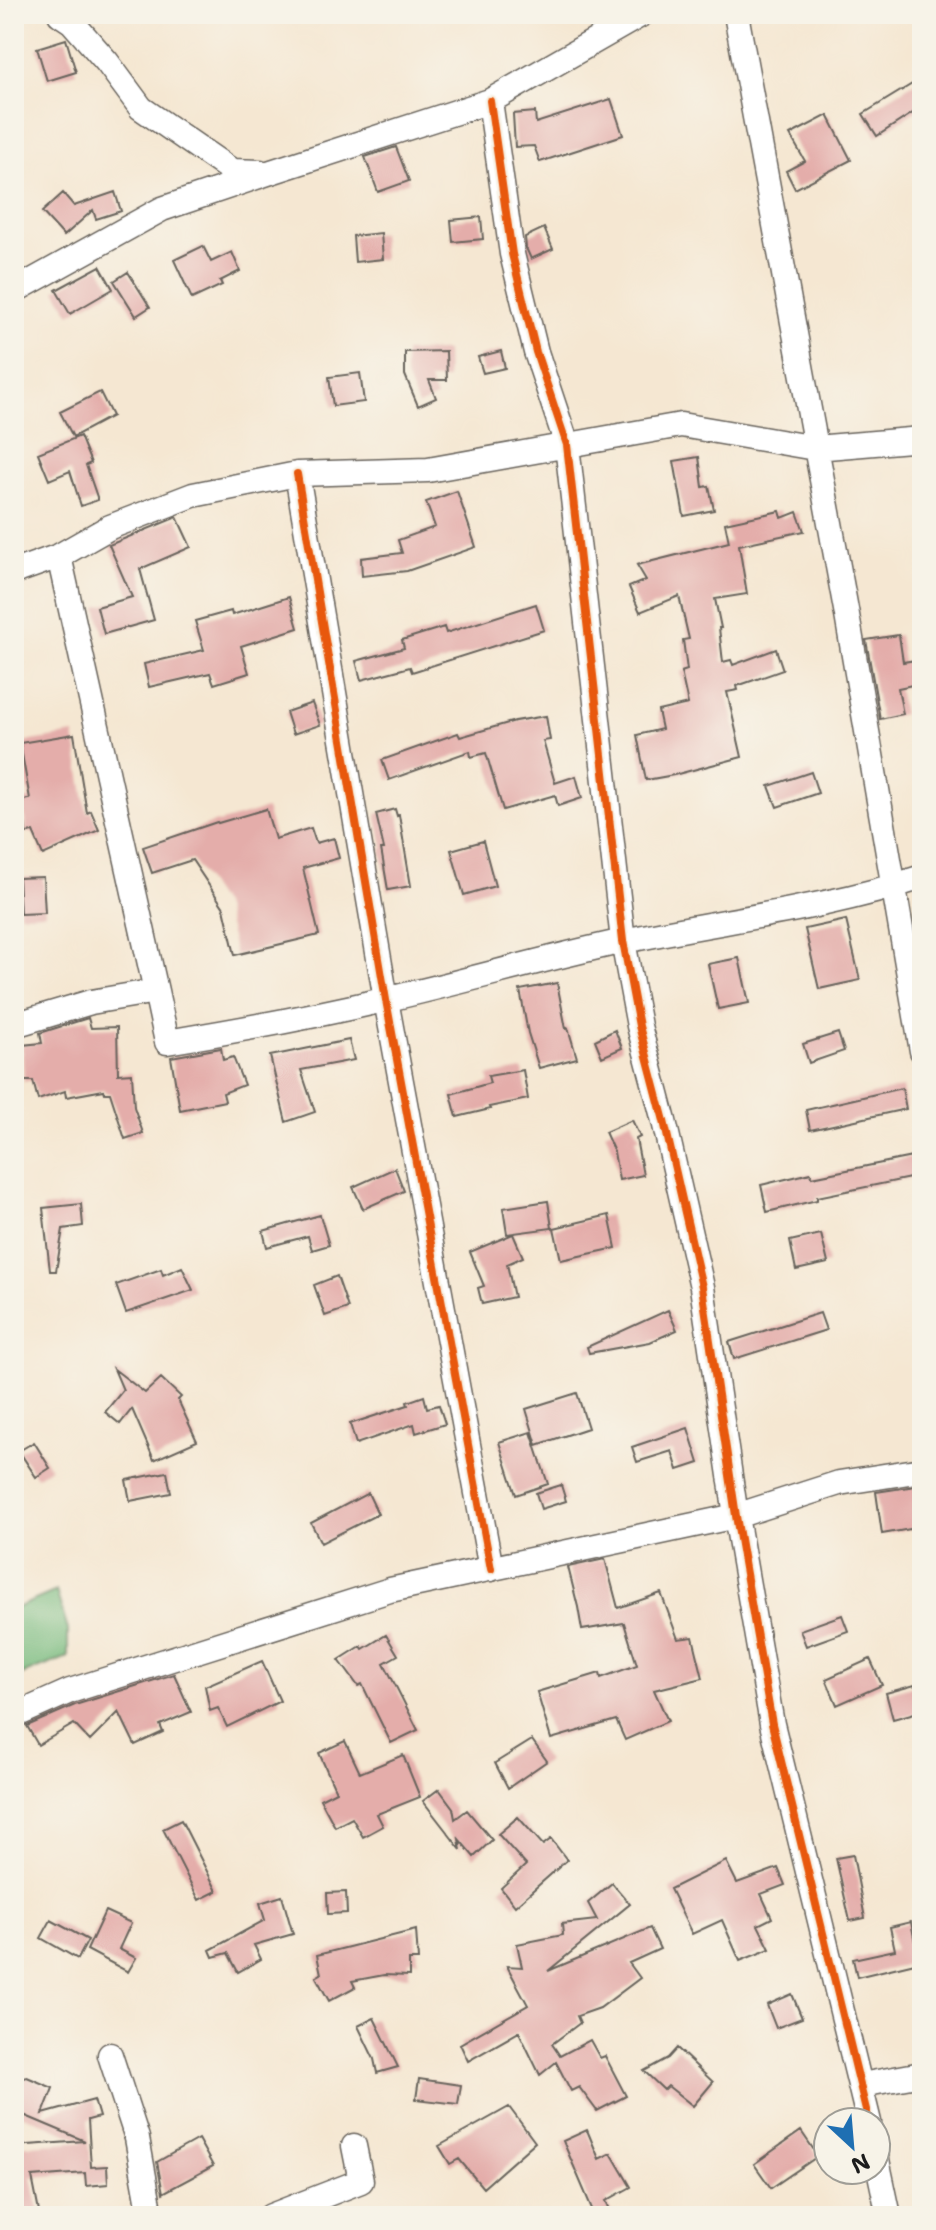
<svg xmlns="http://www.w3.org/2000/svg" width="936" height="2230" font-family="'Shantell Sans',sans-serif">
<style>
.forest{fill:#77ba7d;stroke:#4a6b4c;stroke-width:2}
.building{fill:#e4adaa}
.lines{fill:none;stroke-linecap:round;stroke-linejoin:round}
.minor-casing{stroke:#68635c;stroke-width:27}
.minor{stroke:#fff;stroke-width:24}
.cycleway-casing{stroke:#f7f3e8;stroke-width:13}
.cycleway{stroke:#e8590c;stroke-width:8}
</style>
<rect width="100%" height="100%" fill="#f7f3e8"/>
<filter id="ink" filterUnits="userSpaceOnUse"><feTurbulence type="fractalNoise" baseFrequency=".0125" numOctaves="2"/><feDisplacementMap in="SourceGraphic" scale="16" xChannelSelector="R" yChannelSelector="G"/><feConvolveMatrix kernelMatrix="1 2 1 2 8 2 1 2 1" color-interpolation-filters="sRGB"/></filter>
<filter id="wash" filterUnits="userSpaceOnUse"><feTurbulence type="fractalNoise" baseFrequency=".006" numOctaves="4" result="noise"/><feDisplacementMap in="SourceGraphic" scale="32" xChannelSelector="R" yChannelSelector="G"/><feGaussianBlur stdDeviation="1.8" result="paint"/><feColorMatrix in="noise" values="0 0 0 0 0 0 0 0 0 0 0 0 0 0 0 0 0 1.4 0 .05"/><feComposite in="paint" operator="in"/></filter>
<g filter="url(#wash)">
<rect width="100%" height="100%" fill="#f5e7d2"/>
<!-- forest -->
<path class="forest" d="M56 1591 68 1630V1657L14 1678V1609Z"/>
<g id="blocks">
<!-- building -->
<path class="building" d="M66 39 76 72 47 81 37 48Z
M922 78V107L877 136 863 114Z
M611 99 623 135 540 162 534 146 515 147 513 114 535 112 536 123Z
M828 115 851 160 795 189 786 171 805 161 790 135Z
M396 147 409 181 378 192 365 157Z
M115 192 121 211 96 219 93 210 64 236 42 212 63 193 74 206Z
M481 217 483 239 453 242 451 220Z
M544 228 553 249 531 259 526 248 525 237Z
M381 233 383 259 355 262 353 236Z
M203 246 211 262 232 252 240 271 220 281 222 285 192 299 174 260Z
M100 266 113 289 70 314 56 290Z
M128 272 150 307 136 316 114 281Z
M446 351 447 380H429L436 398 418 406 405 375V352Z
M501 351 505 368 483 373 478 357Z
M360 373 364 402 333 406 329 377Z
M100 392 112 416 73 437 60 412Z
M80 436 91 463 86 465 98 500 81 506 70 471 49 480 38 453Z
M699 457 703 487 709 486 714 510 684 516 674 461Z
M457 491 476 547 407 571 362 576 361 558 402 553 398 540 435 527 426 502Z
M780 511 782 518 797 512 804 531 739 545 747 594 715 599 721 628H719L723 662 731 660 733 665 776 649 783 670 737 686 738 690 727 692 742 757 674 775 646 780 637 735 662 729 658 711 688 704 681 672 687 670 683 640 689 639 679 596 640 612 629 587 646 580 637 565 729 542 725 523Z
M177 517 191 547 140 569 154 620 104 634 97 607 132 597 109 545Z
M289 597 298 628 241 646 249 673 214 684 210 673 149 687 144 664 204 650 195 621 231 611 232 615Z
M536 604 544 630 412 672 410 667 361 680 356 661 404 648 402 640 444 627 446 633Z
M899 635 903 662 922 659V683L898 688 903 714 880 719 866 640Z
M312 703 320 725 293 734 286 712Z
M546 716 550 740 543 741 555 783 576 776 582 798 558 806 555 795 503 810 486 753 471 757 470 751 389 780 382 760 458 733 460 737 515 721Z
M74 734 87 813 91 811 99 830 43 855 33 832 26 833 23 800 30 799 20 743Z
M811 772 818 793 777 807 769 786Z
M266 809 275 839 311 828 316 843 334 838 339 858 303 868 319 935 235 955 224 908 192 860 152 873 143 847 217 822 218 823Z
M395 809 397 816 399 815 411 886 388 890 381 849H384L376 814Z
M483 841 495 886 464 895 451 850Z
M43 877 45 913 20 914 18 878Z
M846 920 860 980 819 989 805 929Z
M739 958 749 1003 718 1009 708 964Z
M557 983 566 1029 568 1028 577 1058 539 1068 528 1033 520 990Z
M88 1018 91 1028 117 1027 118 1074 132 1073 134 1107 143 1133 125 1139 110 1093H105L104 1090 66 1097 65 1091 38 1100 33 1081H24L22 1045 42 1043 40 1033Z
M615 1030 622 1048 602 1057 595 1040Z
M838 1033 844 1051 809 1063 803 1044Z
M349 1040 354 1060 301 1070 315 1112 286 1122 270 1056Z
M221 1048 223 1060 233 1057 244 1085 223 1093 225 1101 180 1110 171 1057Z
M523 1070 528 1099 489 1107 490 1109 457 1117 451 1094 490 1083 488 1076Z
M902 1088 906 1109 810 1130 806 1110Z
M632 1120 640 1137 636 1139 643 1175 619 1180 614 1152 605 1132Z
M912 1157 915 1177 817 1197V1200L767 1212 761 1185 811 1173 812 1177Z
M395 1168 404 1191 363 1209 353 1187Z
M548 1201 552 1228 507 1234 503 1208Z
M81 1204 83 1226 63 1229 56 1271H50L43 1208Z
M320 1215 329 1245 312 1250 308 1236 267 1247 263 1231Z
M609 1215 616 1248 561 1260 554 1228Z
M513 1234 523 1257 507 1264 514 1297 482 1304 478 1288 484 1286 470 1252Z
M821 1234 828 1263 796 1270 790 1241Z
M182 1267 193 1290 126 1313 116 1285 161 1269 163 1275Z
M337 1276 348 1308 325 1316 314 1285Z
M668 1310 677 1330 650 1342 589 1353 587 1347Z
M820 1313 826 1330 734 1359 729 1342Z
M114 1369 145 1393 161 1378 181 1397 178 1400 197 1441 154 1460 132 1409 120 1424 105 1412 123 1390Z
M577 1393 588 1428 537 1445 526 1409Z
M424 1396 427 1408 439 1405 445 1424 416 1433 414 1424 356 1444 350 1424 408 1405 407 1402Z
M688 1428 699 1463 678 1470 672 1451 637 1462 632 1447Z
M531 1432 548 1484 516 1495 499 1442Z
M34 1442 50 1468 36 1477 19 1451Z
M167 1472 171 1493 130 1501 126 1480Z
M561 1485 566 1501 541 1509 536 1493Z
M922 1485V1527L882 1534 876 1492Z
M368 1493 378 1514 321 1543 311 1523Z
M605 1559 618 1608 661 1593 678 1639 693 1637 703 1678 654 1690 668 1721 625 1740 616 1720 551 1739 537 1692 600 1673 601 1678 637 1665 624 1623 582 1630 578 1607 568 1567Z
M842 1615 848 1631 806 1646 800 1630Z
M386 1635 398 1655 384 1663 418 1730 391 1743 362 1684 358 1686 339 1660 361 1646 363 1649Z
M870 1659 882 1685 837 1705 826 1679Z
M262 1661 280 1701 227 1727 218 1708 210 1711 205 1686Z
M174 1674 191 1712 160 1725 163 1732 135 1745 119 1712 90 1741 74 1724 38 1745 27 1726 75 1705Z
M922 1683V1711L893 1719 886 1693Z
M532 1740 547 1761 508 1788 495 1763Z
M345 1741 360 1773 403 1755 420 1797 377 1814 383 1826 363 1837 352 1818 335 1827 320 1799 336 1791 319 1753Z
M439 1789 453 1808 455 1819 467 1810 492 1840 474 1857 459 1839 461 1850 423 1801Z
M518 1817 543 1845 551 1839 567 1860 515 1906 501 1888 526 1865 498 1834Z
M181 1820 217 1891 199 1900 163 1829Z
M853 1855 865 1918 850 1921 836 1858Z
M726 1861 737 1883 778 1868 785 1885 761 1894 772 1918 758 1925 770 1949 740 1961 722 1920 692 1934 670 1889Z
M612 1883 630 1904 548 1971 650 1928 660 1949 629 1963 640 1978 600 2008 577 2016 580 2023 552 2044 560 2056 590 2040 600 2058 605 2056 626 2096 597 2111 579 2087 571 2091 556 2062 540 2075 519 2032 468 2061 460 2044 528 2005 507 1966 522 1967 517 1944 563 1935 562 1924 597 1920 588 1903Z
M346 1892 347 1913 328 1914 327 1893Z
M282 1896 293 1934 254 1945 261 1959 238 1972 228 1953 213 1957 210 1950 265 1920 260 1903Z
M105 1911 131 1923 119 1949 136 1958 128 1972 87 1950Z
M51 1920 88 1940 78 1959 41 1938Z
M911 1922 919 1962 857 1977 853 1959 895 1950 890 1927Z
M416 1930 418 1960H409V1976L384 1975 352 1981 355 1987 329 2001 316 1977 321 1974 317 1955Z
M792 1994 802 2018 776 2028 767 2005Z
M374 2018 398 2067 377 2073 374 2059 358 2026Z
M677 2048 713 2082 693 2106 668 2086 664 2090 644 2071 668 2058Z
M27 2077 53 2088 43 2114 94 2100 99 2117 88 2120 91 2167 107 2166 108 2184 86 2186 85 2173 32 2177 39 2212 14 2216V2146L85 2141 14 2111V2080Z
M419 2079 461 2085 458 2104 416 2099Z
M509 2107 535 2142 483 2188 459 2159 450 2164 439 2146Z
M587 2130 599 2159 611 2153 631 2187 606 2201 613 2216H595L563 2141Z
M801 2131 818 2156 771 2188 754 2164Z
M198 2139 213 2166 163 2193 157 2162Z"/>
</g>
</g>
<g filter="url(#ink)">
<use href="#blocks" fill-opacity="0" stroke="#68635c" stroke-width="2"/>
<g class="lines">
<defs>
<path id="minor" d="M60 14 72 22 107 62 141 108 232 171 260 172
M736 14 847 615 922 1051
M490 101 512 254 536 352 567 445 623 941 639 1026 664 1121 702 1287 736 1516 772 1724 869 2122
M14 291 162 209 271 172 490 101 642 14
M297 474 386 1000 491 1569
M59 556 156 991
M14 572 59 556 110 527 193 495 297 474 428 470 681 425 815 448 922 439
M14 1025 91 1002 156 991 167 1042C241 1030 315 1016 388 999 467 981 545 958 624 941 722 920 828 909 922 877
M14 1716 70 1691 390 1590 736 1516 839 1483 922 1470
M110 2055 137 2138 151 2216
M861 2085 922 2074
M876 2155 889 2216
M271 2216 361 2181 354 2146"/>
</defs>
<!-- minor casing -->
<use href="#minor" class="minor-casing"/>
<!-- minor -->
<use href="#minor" class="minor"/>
<defs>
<path id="cycleway" d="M490 101 512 254 536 352 567 445 623 941 639 1026 664 1121 702 1287 736 1516 772 1724 869 2122
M297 474 386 1000 491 1569"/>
</defs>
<!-- cycleway casing -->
<use href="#cycleway" class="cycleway-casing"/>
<!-- cycleway -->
<use href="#cycleway" class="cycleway"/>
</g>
</g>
<!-- margin -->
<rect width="936" height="2230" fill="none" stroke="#f7f3e8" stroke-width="48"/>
<!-- north arrow -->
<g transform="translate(852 2146) rotate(154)"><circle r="38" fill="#f7f3e8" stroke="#9f9d96" stroke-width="2"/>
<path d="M0-6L14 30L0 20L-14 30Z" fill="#1f6fb2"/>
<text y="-12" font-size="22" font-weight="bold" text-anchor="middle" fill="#1c1c1c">N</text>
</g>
</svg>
